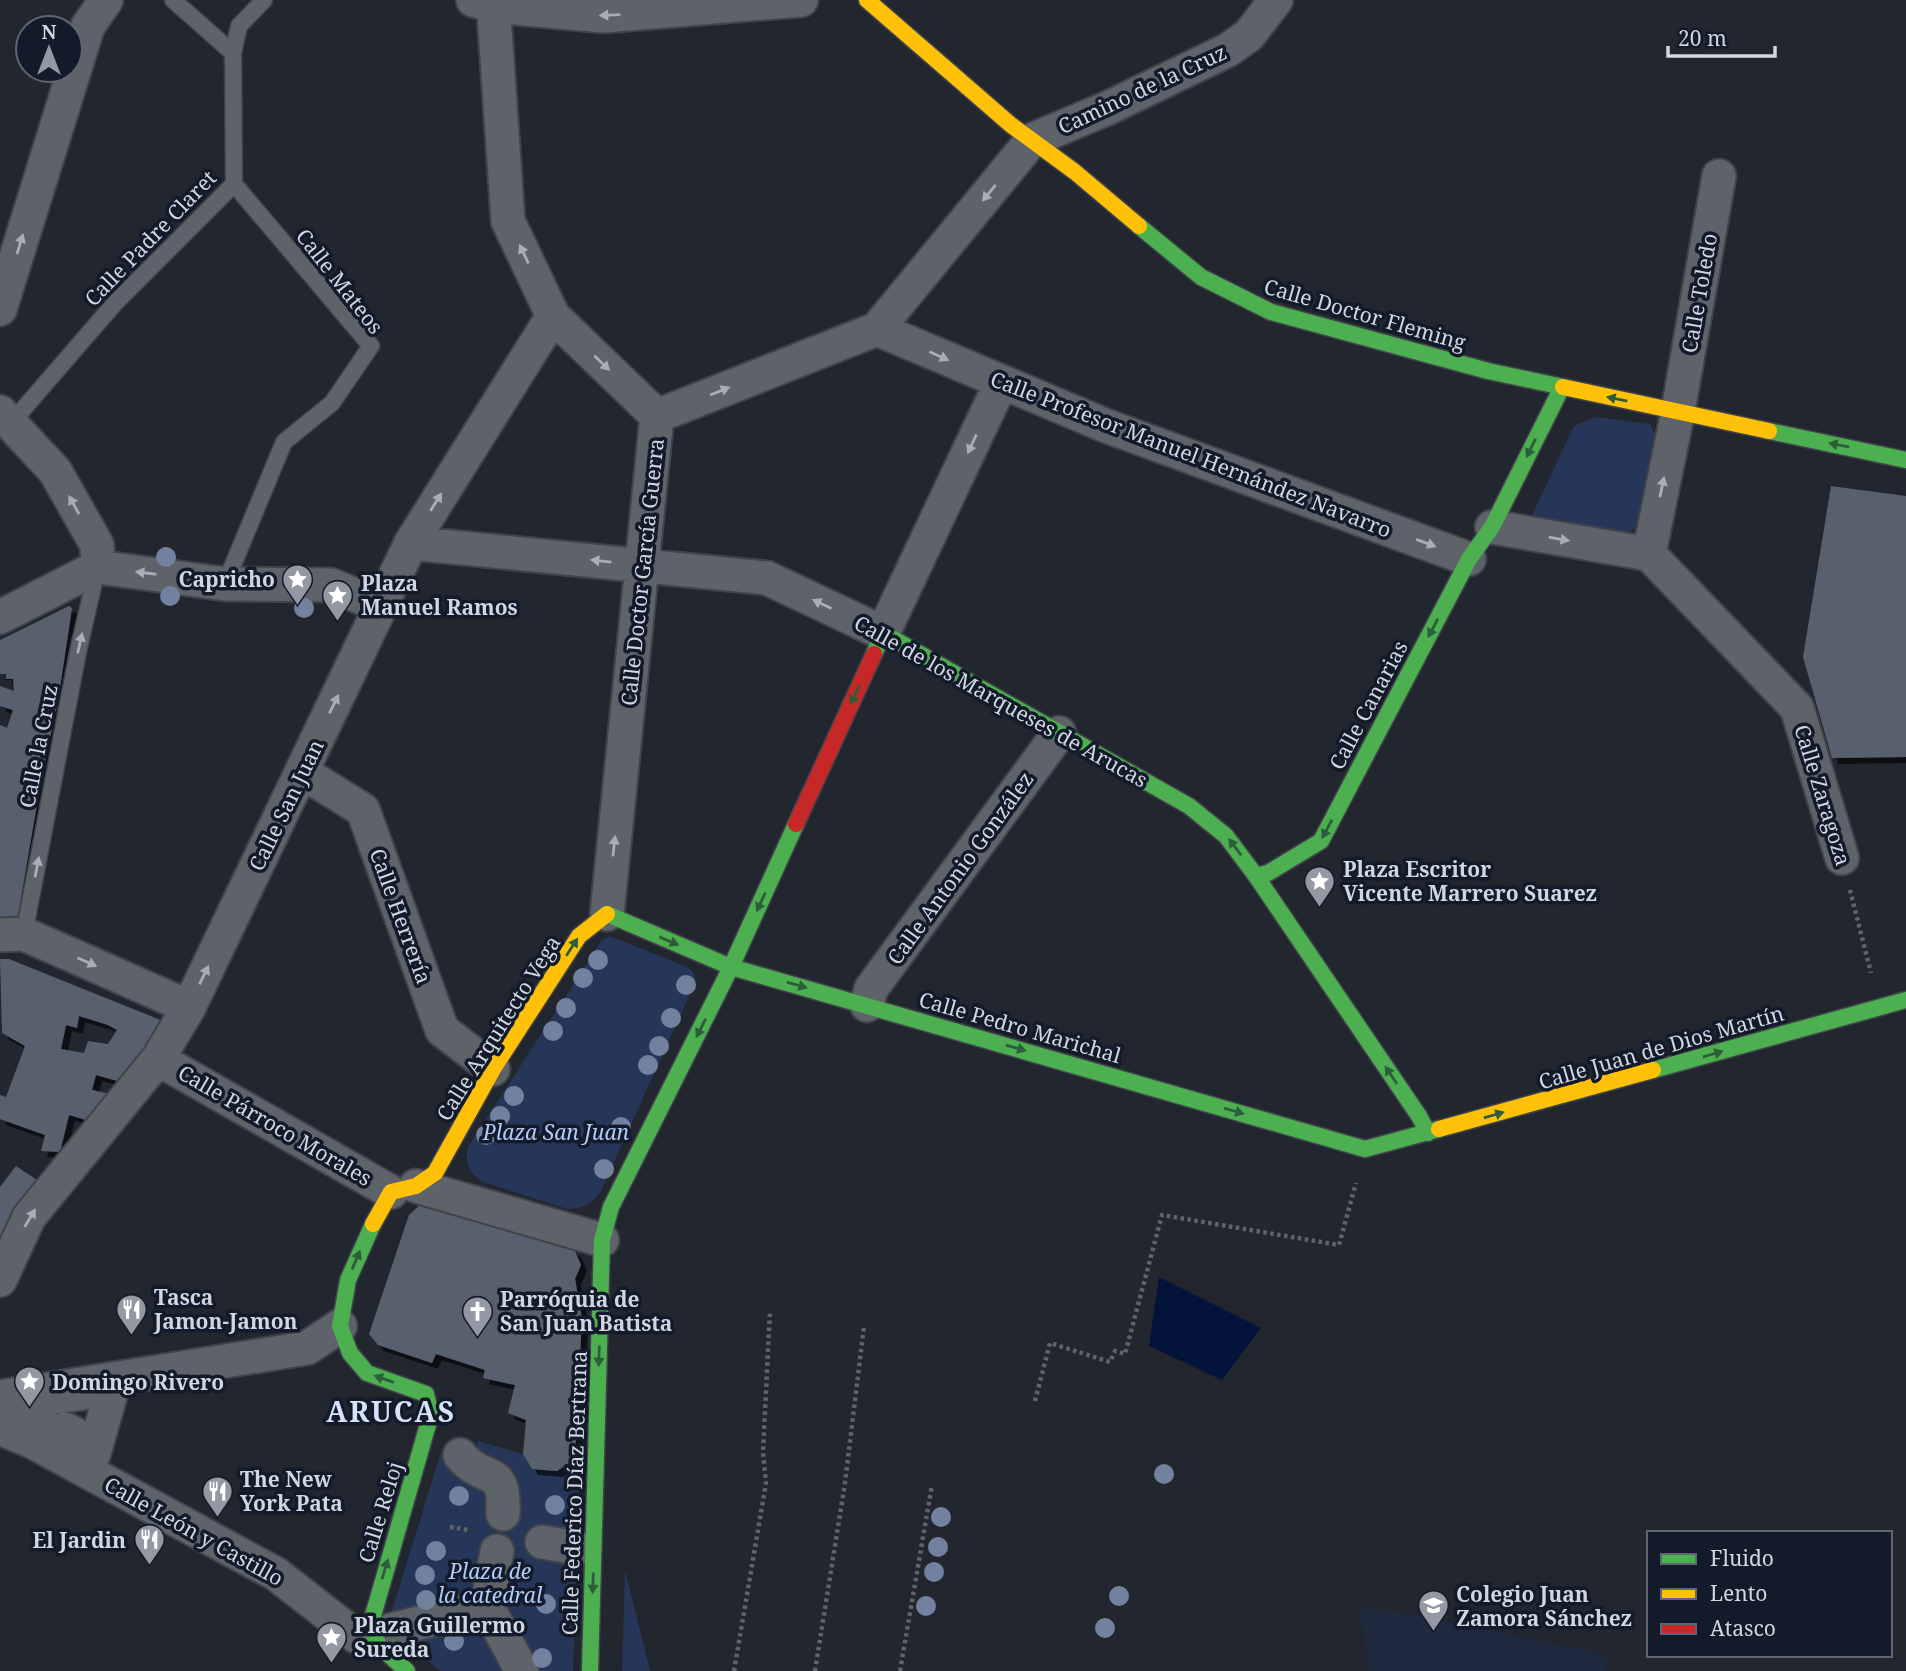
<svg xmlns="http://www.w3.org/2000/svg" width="1906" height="1671" font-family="'Noto Serif',serif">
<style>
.built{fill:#1f293d}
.green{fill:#253658}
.water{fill:#041339}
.building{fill:#58606d;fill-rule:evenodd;filter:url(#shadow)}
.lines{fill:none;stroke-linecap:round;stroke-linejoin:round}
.lane-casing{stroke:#40434a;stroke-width:19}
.street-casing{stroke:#40434a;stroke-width:37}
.fast-casing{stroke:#40434a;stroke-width:19}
.slow-casing{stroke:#40434a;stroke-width:19}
.jam-casing{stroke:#40434a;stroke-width:19}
.path{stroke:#60636a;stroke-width:4.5;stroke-dasharray:3.5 3.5;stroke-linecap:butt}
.lane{stroke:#5e6269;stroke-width:16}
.street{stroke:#5e6269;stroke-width:33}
.fast{stroke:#4caf50;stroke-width:16}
.slow{stroke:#ffc107;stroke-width:16}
.jam{stroke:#c62828;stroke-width:16}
.tree{fill:#72819d}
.oneway{fill:#a9adb7}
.oneway2{fill:#2d5e3b}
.labels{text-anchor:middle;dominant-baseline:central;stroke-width:7;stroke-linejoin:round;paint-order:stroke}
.street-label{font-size:21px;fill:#d1d6e1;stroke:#131b2a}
.poi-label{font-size:21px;font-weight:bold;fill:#d1d6e1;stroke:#131b2a;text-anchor:start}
.park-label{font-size:21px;font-style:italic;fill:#b3cbf8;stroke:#131b2a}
.district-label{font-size:28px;font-weight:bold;letter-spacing:2px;fill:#d6e2f7;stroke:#131b2a}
</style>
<defs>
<filter id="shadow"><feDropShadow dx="6" dy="6" stdDeviation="0" flood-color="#0009"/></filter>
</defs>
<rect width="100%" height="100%" fill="#22262e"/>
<!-- built -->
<path class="built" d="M1360 1608 1397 1611 1608 1655 1605 1671H1368Z"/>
<!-- green -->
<path class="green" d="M1595 417 1650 424 1659 442 1642 523 1619 540 1542 526 1532 515 1574 426Z
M610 936 689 968 694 974 696 981 600 1193C590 1204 583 1209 567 1209L483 1182C470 1174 464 1163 468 1147L602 940Z
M478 1441 523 1454 532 1469 557 1471 575 1459H580L573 1671H441L398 1639 390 1617 442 1449 473 1459Z
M625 1570 650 1671H622Z"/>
<!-- water -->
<path class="water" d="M1159 1277 1261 1328 1222 1380 1149 1346Z"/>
<!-- building -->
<path class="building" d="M1831 486 1906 496V757L1832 758 1803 657Z
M69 606 72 608 58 701 42 775 16 927H0V725L7 728 13 710 0 706V686L14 691 13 679H6V674H0V640Z
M0 959H9L168 1023 128 1084 96 1075 92 1090 115 1095 96 1123 69 1115 60 1152 41 1151 45 1135 0 1119V1095L6 1097 25 1046 2 1033ZM79 1016 108 1025 117 1030 108 1044 88 1041 84 1053 61 1049 66 1025 77 1028Z
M16 1166 46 1186 0 1259V1187Z
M421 1204 575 1251 581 1265 575 1279 582 1318 575 1459 557 1471 532 1469 523 1454 526 1420 508 1413 515 1385 483 1378 485 1370 436 1354 432 1363 378 1345 369 1334 409 1215Z"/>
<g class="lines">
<defs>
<path id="lane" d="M173 0 233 53
M12 422 115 303 234 184 233 53 239 26 264 0
M225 584 284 442 332 403 371 346 234 184
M24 934 78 652 97 569"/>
<path id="street" d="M473 0 493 6 604 16 801 0
M493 0 508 221 553 316 657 416
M0 309 88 26 106 0
M877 329 1104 425 1469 559
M0 412 55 471 97 545 98 567
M657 416 877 329 1032 140 1108 108 1228 50 1249 35 1276 0
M1492 527 1649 554
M411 543 767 578 883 633 1001 383
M1649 554 1678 411 1719 176
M1649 554 1797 708 1842 858
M98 567 225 584 331 585 381 606
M0 617 98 567
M302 772 363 810 442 1030 493 1069
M607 914 657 416
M0 935 24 934 189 1007
M867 1005 871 989 1059 733
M158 1059 391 1192
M416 1186 602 1240
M0 1280 29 1217 158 1059 189 1007 411 543 553 316
M112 1389 94 1453 70 1440 73 1433 65 1429 61 1436 40 1425 42 1422 26 1417 25 1412 29 1404 35 1400Z
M0 1397 307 1348 340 1326
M0 1428 33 1442 276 1574 357 1637 371 1635
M460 1455C484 1485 506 1462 503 1514
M542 1542 577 1548
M487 1606 522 1671
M391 1630 487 1606 497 1551"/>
<path id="fast" d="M1139 226 1201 277 1271 312 1488 371 1563 387
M1769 431 1906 460
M874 654 883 633 1189 806 1226 836 1256 876 1419 1116 1428 1133
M1256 876 1268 873 1321 841 1469 559 1492 527 1562 387
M607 914 731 967 1365 1149 1439 1129
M1653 1070 1906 1000
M373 1224 348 1280 340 1326 350 1353 367 1373 426 1394 431 1414 370 1626 379 1646 407 1671
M590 1671 602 1240 611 1207 731 967 796 824"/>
<path id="slow" d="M867 0 1011 125 1075 172 1139 226
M1563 387 1769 431
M1439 1129 1653 1070
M373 1224 391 1192 416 1186 435 1173 493 1069 579 936 607 914"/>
<path id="jam" d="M796 824 874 654"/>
</defs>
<!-- lane casing -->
<use href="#lane" class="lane-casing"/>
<!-- street casing -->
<use href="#street" class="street-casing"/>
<!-- fast casing -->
<use href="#fast" class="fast-casing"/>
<!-- slow casing -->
<use href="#slow" class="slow-casing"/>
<!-- jam casing -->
<use href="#jam" class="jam-casing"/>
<!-- path -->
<path class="path" d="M1850 890 1871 973
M1035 1401 1050 1343 1110 1362 1115 1351 1125 1354 1162 1215 1339 1245 1356 1183
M450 1527 469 1530
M734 1671 766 1483 763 1452 770 1310
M815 1671 845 1483 864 1326
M900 1671 932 1485"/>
<!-- lane -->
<use href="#lane" class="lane"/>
<!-- street -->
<use href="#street" class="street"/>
<!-- fast -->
<use href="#fast" class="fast"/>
<!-- slow -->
<use href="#slow" class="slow"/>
<!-- jam -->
<use href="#jam" class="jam"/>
</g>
<!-- trees -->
<g class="tree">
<circle cx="166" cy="557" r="10"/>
<circle cx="170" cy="596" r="10"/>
<circle cx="304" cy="608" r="10"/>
<circle cx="598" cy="960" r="10"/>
<circle cx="583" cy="978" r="10"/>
<circle cx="686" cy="985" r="10"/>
<circle cx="566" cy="1008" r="10"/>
<circle cx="671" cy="1018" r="10"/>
<circle cx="553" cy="1031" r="10"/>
<circle cx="659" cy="1046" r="10"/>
<circle cx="648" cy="1065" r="10"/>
<circle cx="514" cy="1096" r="10"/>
<circle cx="500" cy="1116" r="10"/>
<circle cx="621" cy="1127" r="10"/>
<circle cx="486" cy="1135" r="10"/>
<circle cx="604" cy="1169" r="10"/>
<circle cx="1164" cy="1474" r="10"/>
<circle cx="459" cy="1496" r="10"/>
<circle cx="555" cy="1505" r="10"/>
<circle cx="941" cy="1517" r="10"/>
<circle cx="938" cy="1547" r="10"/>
<circle cx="436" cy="1551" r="10"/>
<circle cx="934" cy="1572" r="10"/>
<circle cx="425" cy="1575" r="10"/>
<circle cx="1119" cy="1596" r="10"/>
<circle cx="426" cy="1600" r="10"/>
<circle cx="546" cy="1604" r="10"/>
<circle cx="926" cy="1606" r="10"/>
<circle cx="1105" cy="1628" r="10"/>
<circle cx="454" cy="1641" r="10"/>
<circle cx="542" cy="1658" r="10"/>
</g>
<!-- one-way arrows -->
<defs><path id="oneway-solid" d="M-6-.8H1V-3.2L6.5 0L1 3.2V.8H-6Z" transform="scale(1.75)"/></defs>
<g class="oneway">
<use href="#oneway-solid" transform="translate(610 15) rotate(178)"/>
<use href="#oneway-solid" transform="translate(989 193) rotate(129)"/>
<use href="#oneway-solid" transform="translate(20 244) rotate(-73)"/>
<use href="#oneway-solid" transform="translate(524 254) rotate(-115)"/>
<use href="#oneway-solid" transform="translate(939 356) rotate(24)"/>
<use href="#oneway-solid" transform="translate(602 363) rotate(44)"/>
<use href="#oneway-solid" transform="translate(720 391) rotate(-22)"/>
<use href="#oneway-solid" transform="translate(972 444) rotate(115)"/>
<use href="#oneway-solid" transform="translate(1662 487) rotate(-78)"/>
<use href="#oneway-solid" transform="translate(436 502) rotate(-58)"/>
<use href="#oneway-solid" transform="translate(74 505) rotate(-119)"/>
<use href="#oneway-solid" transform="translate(1559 539) rotate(10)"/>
<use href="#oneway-solid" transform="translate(1426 543) rotate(20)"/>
<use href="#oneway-solid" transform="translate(601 561) rotate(-174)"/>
<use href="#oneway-solid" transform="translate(146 573) rotate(-172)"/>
<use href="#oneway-solid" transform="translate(822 604) rotate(-155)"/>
<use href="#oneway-solid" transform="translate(80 643) rotate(-77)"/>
<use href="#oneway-solid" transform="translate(334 704) rotate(-64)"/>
<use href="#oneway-solid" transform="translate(614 846) rotate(-84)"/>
<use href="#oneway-solid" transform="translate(37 867) rotate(-79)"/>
<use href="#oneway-solid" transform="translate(87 962) rotate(24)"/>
<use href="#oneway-solid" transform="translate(204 975) rotate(-64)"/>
<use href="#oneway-solid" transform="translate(30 1218) rotate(-59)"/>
</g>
<g class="oneway2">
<use href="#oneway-solid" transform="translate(1617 399) rotate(-168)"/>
<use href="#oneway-solid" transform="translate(1839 445) rotate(-168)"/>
<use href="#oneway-solid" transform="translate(1531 448) rotate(116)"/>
<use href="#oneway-solid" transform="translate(1433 628) rotate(118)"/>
<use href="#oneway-solid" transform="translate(855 695) rotate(115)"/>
<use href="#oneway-solid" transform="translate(1327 829) rotate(118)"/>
<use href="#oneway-solid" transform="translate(1235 847) rotate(-127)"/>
<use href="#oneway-solid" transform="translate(761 902) rotate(115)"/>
<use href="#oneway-solid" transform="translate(669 941) rotate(23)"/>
<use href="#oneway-solid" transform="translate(572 947) rotate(-57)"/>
<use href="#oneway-solid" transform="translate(797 985) rotate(16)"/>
<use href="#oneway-solid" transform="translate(701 1028) rotate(117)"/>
<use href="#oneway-solid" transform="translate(1016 1048) rotate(16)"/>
<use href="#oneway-solid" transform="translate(1713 1054) rotate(-16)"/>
<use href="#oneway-solid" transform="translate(1391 1075) rotate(-124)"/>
<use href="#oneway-solid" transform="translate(1234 1111) rotate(16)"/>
<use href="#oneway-solid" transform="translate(1494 1115) rotate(-16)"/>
<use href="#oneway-solid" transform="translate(356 1260) rotate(-67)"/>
<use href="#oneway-solid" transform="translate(599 1356) rotate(92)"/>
<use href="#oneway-solid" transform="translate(384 1379) rotate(-161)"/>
<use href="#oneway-solid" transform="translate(385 1569) rotate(-73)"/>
<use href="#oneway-solid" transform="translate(593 1583) rotate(92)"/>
</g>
<!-- icons -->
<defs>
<symbol id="sight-pin" viewBox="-11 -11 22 30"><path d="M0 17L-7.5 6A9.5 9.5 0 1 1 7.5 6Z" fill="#9498a2" stroke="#131b2a"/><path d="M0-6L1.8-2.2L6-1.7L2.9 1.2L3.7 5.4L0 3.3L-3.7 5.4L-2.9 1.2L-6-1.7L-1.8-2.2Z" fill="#fff"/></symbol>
<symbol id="restaurant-pin" viewBox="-11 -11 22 30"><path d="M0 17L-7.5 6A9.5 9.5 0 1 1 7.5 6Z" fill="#9498a2" stroke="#131b2a"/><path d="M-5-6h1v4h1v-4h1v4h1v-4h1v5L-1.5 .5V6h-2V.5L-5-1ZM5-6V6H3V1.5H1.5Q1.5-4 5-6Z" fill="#fff"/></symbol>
<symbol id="church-pin" viewBox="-11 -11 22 30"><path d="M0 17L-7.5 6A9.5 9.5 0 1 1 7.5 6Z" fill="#9498a2" stroke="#131b2a"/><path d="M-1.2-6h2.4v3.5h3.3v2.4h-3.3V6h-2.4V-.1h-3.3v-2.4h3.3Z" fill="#fff"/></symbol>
<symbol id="university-pin" viewBox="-11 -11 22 30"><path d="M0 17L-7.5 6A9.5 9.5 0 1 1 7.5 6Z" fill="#9498a2" stroke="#131b2a"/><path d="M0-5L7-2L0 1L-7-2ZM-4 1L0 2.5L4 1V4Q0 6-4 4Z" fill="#fff"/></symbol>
</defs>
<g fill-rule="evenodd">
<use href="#sight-pin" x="280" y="562" width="35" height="47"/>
<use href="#sight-pin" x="320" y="578" width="35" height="47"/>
<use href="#sight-pin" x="1302" y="864" width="35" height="47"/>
<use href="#restaurant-pin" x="114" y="1292" width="35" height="47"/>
<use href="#church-pin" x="460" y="1294" width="35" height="47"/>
<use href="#sight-pin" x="12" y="1364" width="35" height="47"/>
<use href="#restaurant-pin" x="200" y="1474" width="35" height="47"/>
<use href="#restaurant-pin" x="132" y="1522" width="35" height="47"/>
<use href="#university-pin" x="1416" y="1588" width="35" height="47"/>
<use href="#sight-pin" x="314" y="1620" width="35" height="47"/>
</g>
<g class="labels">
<!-- street labels -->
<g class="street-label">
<text transform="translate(1142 89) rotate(-25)">Camino de la Cruz</text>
<text transform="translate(150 238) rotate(-46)">Calle Padre Claret</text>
<text transform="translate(340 281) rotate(52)">Calle Mateos</text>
<text transform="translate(1699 293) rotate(-80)">Calle Toledo</text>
<text transform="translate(1365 314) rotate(16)">Calle Doctor Fleming</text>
<text transform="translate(1191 454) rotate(21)">Calle Profesor Manuel Hernández Navarro</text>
<text transform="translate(642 572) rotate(-84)">Calle Doctor García Guerra</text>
<text transform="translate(1001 701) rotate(29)">Calle de los Marqueses de Arucas</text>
<text transform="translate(1368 705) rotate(-62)">Calle Canarias</text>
<text transform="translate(38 746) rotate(-79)">Calle la Cruz</text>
<text transform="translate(1823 795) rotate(73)">Calle Zaragoza</text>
<text transform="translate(286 805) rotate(-64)">Calle San Juan</text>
<text transform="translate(960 868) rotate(-54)">Calle Antonio González</text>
<text transform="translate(401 916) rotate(70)">Calle Herrería</text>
<text transform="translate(1020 1027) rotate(16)">Calle Pedro Marichal</text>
<text transform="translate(498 1028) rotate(-58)">Calle Arquitecto Vega</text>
<text transform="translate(1661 1047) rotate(-16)">Calle Juan de Dios Martín</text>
<text transform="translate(275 1125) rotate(30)">Calle Párroco Morales</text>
<text transform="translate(574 1493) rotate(-88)">Calle Federico Díaz Bertrana</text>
<text transform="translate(380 1512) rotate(-73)">Calle Reloj</text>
<text transform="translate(194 1531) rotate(29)">Calle León y Castillo</text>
</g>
<!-- poi labels -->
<g class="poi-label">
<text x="275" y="579" text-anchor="end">Capricho</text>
<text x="361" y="583">Plaza<tspan x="361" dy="24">Manuel Ramos</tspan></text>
<text x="1343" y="869">Plaza Escritor<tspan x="1343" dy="24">Vicente Marrero Suarez</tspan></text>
<text x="154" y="1297">Tasca<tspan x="154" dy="24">Jamon-Jamon</tspan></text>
<text x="500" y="1299">Parróquia de<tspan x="500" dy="24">San Juan Batista</tspan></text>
<text x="52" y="1382">Domingo Rivero</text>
<text x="240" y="1479">The New<tspan x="240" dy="24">York Pata</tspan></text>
<text x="126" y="1540" text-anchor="end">El Jardin</text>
<text x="1456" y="1594">Colegio Juan<tspan x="1456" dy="24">Zamora Sánchez</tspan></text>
<text x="354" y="1625">Plaza Guillermo<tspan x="354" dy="24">Sureda</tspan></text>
</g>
<!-- park labels -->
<g class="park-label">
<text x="556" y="1132">Plaza San Juan</text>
<text x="490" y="1571">Plaza de<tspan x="490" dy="24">la catedral</tspan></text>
</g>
<!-- district labels -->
<g class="district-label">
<text x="391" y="1411">ARUCAS</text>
</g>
</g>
<!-- legend -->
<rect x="1647" y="1531" width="245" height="126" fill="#131b2a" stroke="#5f6673" stroke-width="2"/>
<rect x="1661" y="1554" width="35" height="10" fill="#4caf50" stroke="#5f6673" stroke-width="2"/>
<text x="1710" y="1566" font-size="21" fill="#d1d6e1">Fluido</text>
<rect x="1661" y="1589" width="35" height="10" fill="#ffc107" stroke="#5f6673" stroke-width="2"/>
<text x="1710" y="1601" font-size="21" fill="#d1d6e1">Lento</text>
<rect x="1661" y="1624" width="35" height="10" fill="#c62828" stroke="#5f6673" stroke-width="2"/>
<text x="1710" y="1636" font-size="21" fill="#d1d6e1">Atasco</text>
<!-- north arrow -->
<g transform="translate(49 49)"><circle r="33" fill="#131b2a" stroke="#5f6673" stroke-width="2"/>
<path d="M0-5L12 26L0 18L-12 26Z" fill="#9498a2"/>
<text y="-10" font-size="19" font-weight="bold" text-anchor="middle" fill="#d1d6e1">N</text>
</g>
<!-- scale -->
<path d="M1668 46v10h107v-10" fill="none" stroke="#d1d6e1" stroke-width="3.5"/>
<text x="1678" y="46" font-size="21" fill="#d1d6e1" stroke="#131b2a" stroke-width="5" paint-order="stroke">20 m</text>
</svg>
